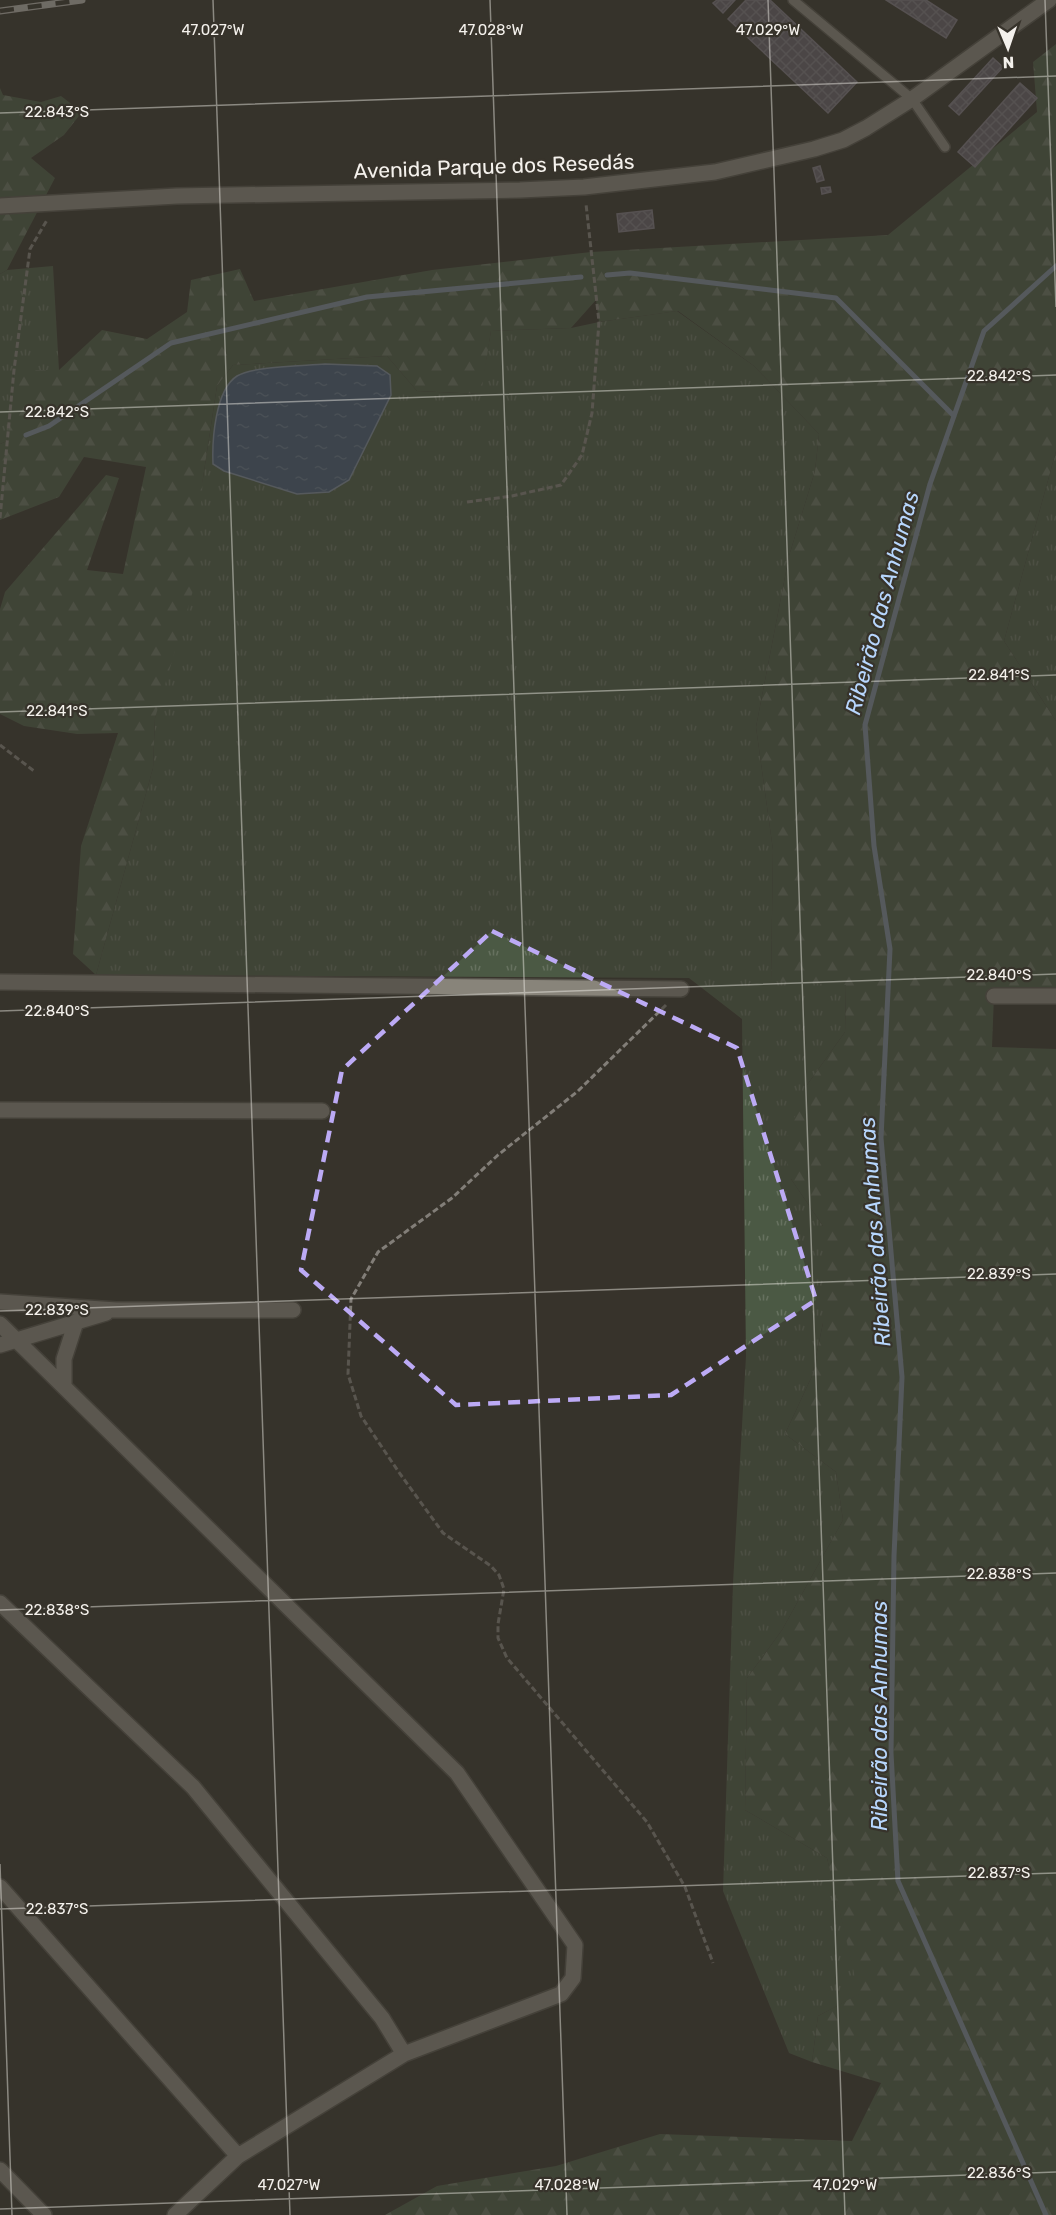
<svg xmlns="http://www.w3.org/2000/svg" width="1056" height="2215" font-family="Rubik,sans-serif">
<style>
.grass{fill:url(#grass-tufts)}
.forest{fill:url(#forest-firs)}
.water{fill:url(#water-ripples);stroke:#7a8798;stroke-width:1.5}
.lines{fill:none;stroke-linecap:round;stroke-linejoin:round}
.stream{stroke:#7a8798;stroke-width:5}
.building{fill:url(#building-cross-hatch);stroke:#7c767f;stroke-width:1.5}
.lane-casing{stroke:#56534b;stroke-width:12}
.street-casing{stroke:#56534b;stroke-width:18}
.path{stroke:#827e78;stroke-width:3;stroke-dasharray:6 3;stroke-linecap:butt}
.lane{stroke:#88847a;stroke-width:9}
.street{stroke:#88847a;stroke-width:15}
.rail-casing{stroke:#b2afa9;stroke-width:7}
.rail{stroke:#37332b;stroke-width:4.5;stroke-dasharray:14;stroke-linecap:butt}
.marked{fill:none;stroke:#bcaaf5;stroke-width:4.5;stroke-dasharray:12 8;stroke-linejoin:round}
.ticks{fill:none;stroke:#f4f1ec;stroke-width:1.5;stroke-opacity:0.45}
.labels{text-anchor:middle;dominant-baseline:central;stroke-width:4.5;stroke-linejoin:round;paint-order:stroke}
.street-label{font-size:21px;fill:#f4f1ec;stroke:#37332b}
.water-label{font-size:22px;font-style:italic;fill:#b7d6fd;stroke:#37332b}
.ticks-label{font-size:15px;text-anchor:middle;fill:#f4f1ec;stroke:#37332b;stroke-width:4.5;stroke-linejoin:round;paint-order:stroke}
</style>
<defs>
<pattern id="grass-tufts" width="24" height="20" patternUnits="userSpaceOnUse" patternTransform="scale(1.5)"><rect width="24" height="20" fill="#4b5944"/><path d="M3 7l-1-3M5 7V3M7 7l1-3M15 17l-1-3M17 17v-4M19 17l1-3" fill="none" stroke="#66715f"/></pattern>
<pattern id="forest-firs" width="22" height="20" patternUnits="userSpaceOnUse" patternTransform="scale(1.5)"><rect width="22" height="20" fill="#4b5944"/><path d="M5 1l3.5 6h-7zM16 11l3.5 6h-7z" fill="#66715f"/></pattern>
<pattern id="water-ripples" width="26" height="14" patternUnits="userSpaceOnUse" patternTransform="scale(1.5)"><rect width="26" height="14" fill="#455a74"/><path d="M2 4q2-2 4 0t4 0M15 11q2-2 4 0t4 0" fill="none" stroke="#607288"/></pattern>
<pattern id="building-cross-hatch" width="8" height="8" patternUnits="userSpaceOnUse" patternTransform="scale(1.5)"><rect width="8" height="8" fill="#645e67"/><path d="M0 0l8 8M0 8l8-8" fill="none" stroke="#7b767d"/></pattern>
</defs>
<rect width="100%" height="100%" fill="#37332b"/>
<!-- grass -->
<path class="grass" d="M53 266 59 370H14L7 441 0 444V274L7 270Z
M677 311 754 366 819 434 815 471 789 556 756 727 773 850 771 980 846 984 845 1032 807 1085 791 1179 823 1226V1323L812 1376 785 1434 836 1472 843 1520 782 1630 747 1678 745 1810 827 1858 860 1994 818 2016 812 2062 789 2053 723 1891 733 1583 746 1356 742 1019 689 978 96 975 153 768 155 718 203 478 217 386 233 365 387 356 417 391 480 394 491 331 571 328 599 322Z
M1056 451V721L1004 641Z"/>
<!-- forest -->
<path class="forest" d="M1056 44V451L1004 641 1056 721V996H994L992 1047 1056 1049V2215H385L437 2186 556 2166 660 2134 852 2141 881 2083 812 2062 818 2016 859 1994 827 1858 745 1810 747 1678 782 1630 843 1520 836 1472 785 1434 812 1376 823 1323V1226L791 1179 783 1148 807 1085 845 1032 846 985 771 981 773 850 756 727 789 556 815 471 819 434 754 366 678 311 599 322 596 300 571 328 491 331 481 394 417 391 387 356 233 365 217 386 203 478 195 584 155 718 153 768 96 975 73 954 81 846 118 733 77 734 24 726 0 714V609L5 592 106 475 119 478 87 570 123 574 146 467 84 457 59 497 0 520V444L7 441 14 370H59L102 330 147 339 187 312 191 280 240 269 254 301 432 270 591 252 888 235 1037 112 1033 62Z
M0 88 3 95 41 102 61 96 82 112 64 135 31 158 55 178 7 270 0 274Z"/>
<!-- water -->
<path class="water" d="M325 364 377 366 390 375 391 395 349 480 329 492 297 494 224 471 213 464C212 441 215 390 237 376 253 366 304 366 325 364Z"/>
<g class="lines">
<!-- stream -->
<path class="stream" d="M607 275 630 273 836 298 954 416
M26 435 49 426 171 343 367 297 581 277
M1046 2215 898 1881 891 1753 894 1556 902 1377 881 1138 890 949 874 846 865 725 930 484 984 331 1056 266"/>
</g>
<!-- building -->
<path class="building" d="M717 0H735L723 13 713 3Z
M746 0H770L857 82 828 113 728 19Z
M886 0H926L957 20 946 38Z
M993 58 1003 67 959 115 949 106Z
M1020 83 1037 98 975 167 958 152Z
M820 166 824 180 817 182 813 168Z
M830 187 831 192 822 194 821 188Z
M652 210 654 228 619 232 617 214Z"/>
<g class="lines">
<defs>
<path id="lane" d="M793 0 912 99 945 147"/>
<path id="street" d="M0 206 177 196 520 190 584 187 715 172 814 149 843 140 866 128 912 99 1049 0
M0 982 681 989
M994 996H1056
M0 1110 322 1111
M0 1302 116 1310H293
M0 1324 457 1773 575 1945 573 1978 561 1994 404 2054 238 2156 175 2215
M0 1345 106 1313
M64 1387V1359L76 1322
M0 1603 193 1787 382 2018 404 2054
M0 1887 238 2156
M0 2170 44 2215"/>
</defs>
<!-- lane casing -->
<use href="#lane" class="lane-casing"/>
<!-- street casing -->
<use href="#street" class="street-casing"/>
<!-- path -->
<path class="path" d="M467 502 512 496 561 485 582 455 592 413 599 322 586 204
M0 518 14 370 30 249 47 220
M0 745 34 771
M666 1005 578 1091 498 1155 452 1198 378 1252 351 1299 348 1374 361 1416 398 1471 443 1533 491 1566 499 1575 504 1589 498 1624V1638L507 1658 647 1822 685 1887 713 1963"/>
<!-- lane -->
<use href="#lane" class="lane"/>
<!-- street -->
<use href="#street" class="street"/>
<defs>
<path id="rail" d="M0 11 82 0"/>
</defs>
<!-- rail casing -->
<use href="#rail" class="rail-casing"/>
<!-- rail -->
<use href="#rail" class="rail"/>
</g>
<!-- marked area -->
<path d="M0 0H1056V2215H0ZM492 931 737 1048 816 1300 671 1395 456 1405 301 1270 342 1070Z" fill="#37332b" fill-opacity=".55" fill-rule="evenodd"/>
<path class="marked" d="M492 931 737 1048 816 1300 671 1395 456 1405 301 1270 342 1070Z"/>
<!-- ticks -->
<path class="ticks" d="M213 0 290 2215M490 0 567 2215M768 0 845 2215M1045 0 1056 307M0 113 1056 76M0 412 1056 375M0 712 1056 675M0 1011 1056 974M0 1311 1056 1274M0 1610 1056 1573M0 1864 12 2215M0 1909 1056 1873M0 2209 1056 2172"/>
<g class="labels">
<!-- street labels -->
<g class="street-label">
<text transform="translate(494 166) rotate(-2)">Avenida Parque dos Resedás</text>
</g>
<!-- water labels -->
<g class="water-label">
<text transform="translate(882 603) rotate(-75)">Ribeirão das Anhumas</text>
<text transform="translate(875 1232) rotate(-94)">Ribeirão das Anhumas</text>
<text transform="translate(879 1716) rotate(-90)">Ribeirão das Anhumas</text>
</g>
</g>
<g class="ticks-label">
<text x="213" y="35">47.027°W</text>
<text x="491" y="35">47.028°W</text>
<text x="768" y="35">47.029°W</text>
<text x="57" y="117">22.843°S</text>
<text x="999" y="381">22.842°S</text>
<text x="57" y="417">22.842°S</text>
<text x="999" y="680">22.841°S</text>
<text x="57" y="716">22.841°S</text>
<text x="999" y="980">22.840°S</text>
<text x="57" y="1016">22.840°S</text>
<text x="999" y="1279">22.839°S</text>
<text x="57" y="1315">22.839°S</text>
<text x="999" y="1579">22.838°S</text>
<text x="57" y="1615">22.838°S</text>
<text x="999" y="1878">22.837°S</text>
<text x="57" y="1914">22.837°S</text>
<text x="999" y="2178">22.836°S</text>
<text x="289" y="2190">47.027°W</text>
<text x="567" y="2190">47.028°W</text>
<text x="845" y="2190">47.029°W</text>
</g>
<!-- north arrow -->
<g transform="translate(1008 48) rotate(178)" stroke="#37332b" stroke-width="4.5" paint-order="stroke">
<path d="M0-4.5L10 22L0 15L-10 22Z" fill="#f4f1ec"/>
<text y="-9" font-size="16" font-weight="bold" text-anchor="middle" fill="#f4f1ec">N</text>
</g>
</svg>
